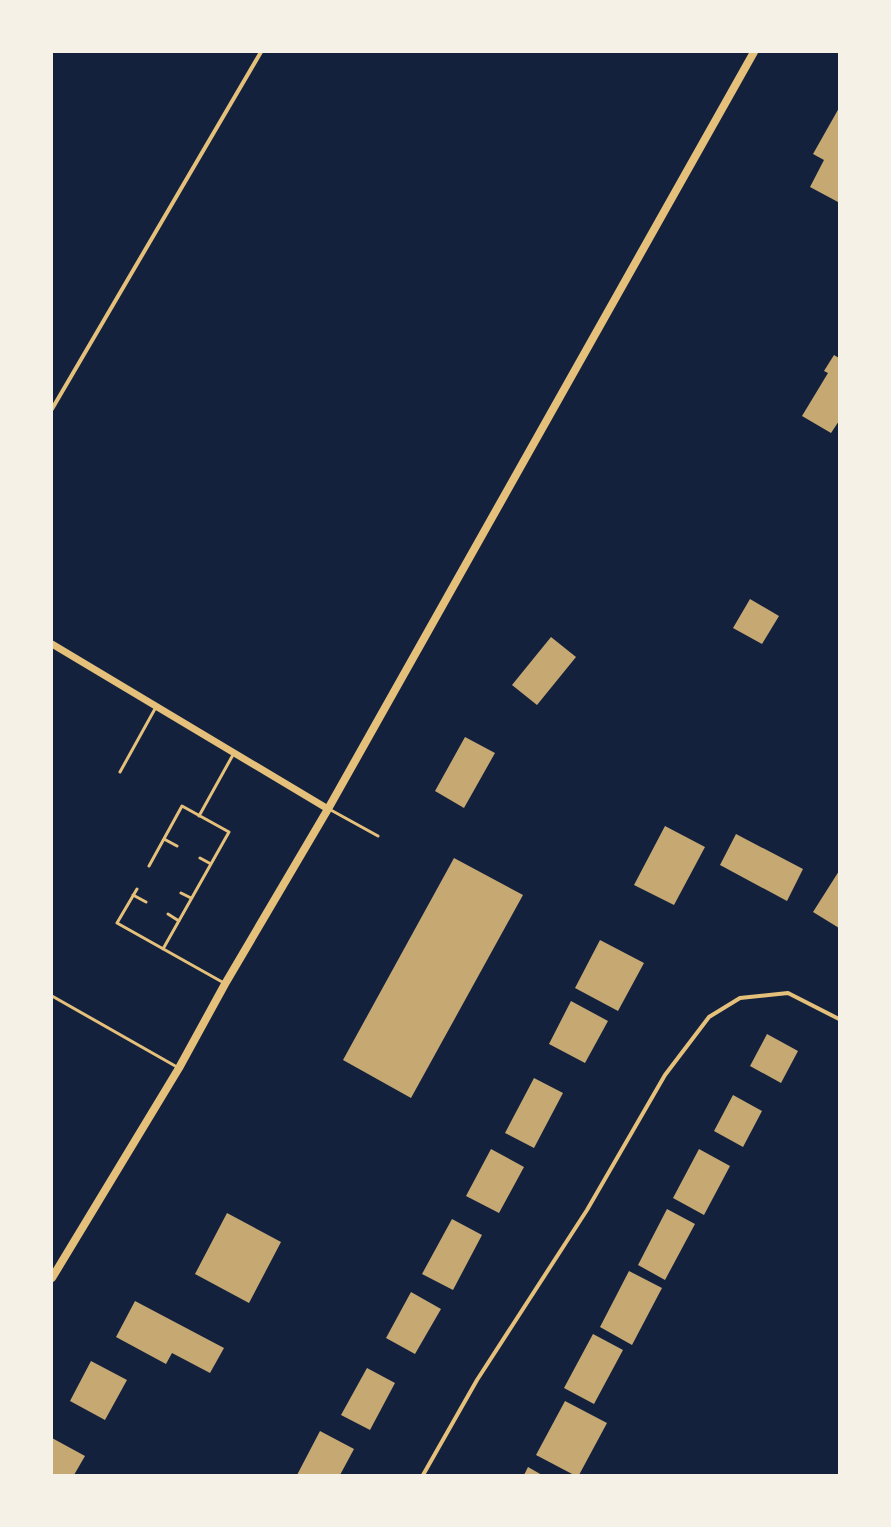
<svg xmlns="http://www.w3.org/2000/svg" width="891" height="1527" font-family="'Archivo Narrow',sans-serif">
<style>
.building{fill:#c6a872}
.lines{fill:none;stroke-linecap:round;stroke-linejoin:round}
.service{stroke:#e5c07b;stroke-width:3}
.minor{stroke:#e5c07b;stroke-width:4}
.tertiary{stroke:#e5c07b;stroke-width:7}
.secondary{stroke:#e5c07b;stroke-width:8}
</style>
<rect width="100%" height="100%" fill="#14213d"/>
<!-- building -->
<path class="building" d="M839 108V201L838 202 810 187 824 160 813 154Z
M834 355 839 358V421L831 433 802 416 828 373 824 371Z
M750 599 779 616 762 644 733 628Z
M551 637 576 657 537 705 512 685Z
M465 737 495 753 464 808 435 791Z
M665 826 705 847 674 905 634 885Z
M736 834 803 869 787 901 720 865Z
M454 858 523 895 411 1098 343 1060Z
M839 871V928L813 912Z
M600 940 644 963 618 1011 575 988Z
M571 1001 608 1021 585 1063 549 1044Z
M767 1034 798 1051 781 1083 750 1066Z
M534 1078 563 1093 534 1148 505 1133Z
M733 1095 762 1111 743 1147 714 1131Z
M491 1149 524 1167 499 1213 466 1196Z
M699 1149 730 1166 704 1215 673 1198Z
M667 1209 695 1224 665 1280 638 1265Z
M227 1213 281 1242 249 1303 195 1274Z
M452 1219 482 1235 453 1290 422 1274Z
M629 1271 662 1288 632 1345 600 1327Z
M411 1292 441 1309 415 1354 386 1338Z
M135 1301 224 1348 210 1373 172 1353 166 1364 116 1337Z
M593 1334 623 1350 594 1404 564 1388Z
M91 1361 127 1380 105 1420 70 1401Z
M367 1368 395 1383 370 1430 341 1415Z
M565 1401 607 1423 579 1475H574L536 1455Z
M320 1431 354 1449 340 1475H297Z
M52 1438 85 1456 74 1475H52Z
M528 1467 542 1475H524Z"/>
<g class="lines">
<!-- service -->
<path class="service" d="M120 772 156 707
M329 809 378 836
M199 816 234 753
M164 839 177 846
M200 858 211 864
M149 866 182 806 229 832 163 949
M137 889 117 923 224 983
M181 893 191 898
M133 895 146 902
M168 914 179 921
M52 996 177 1067"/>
<!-- minor -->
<path class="minor" d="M52 409 261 52
M423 1475 477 1380 587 1210 665 1075 709 1017 740 998 788 993 839 1019"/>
<!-- tertiary -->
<path class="tertiary" d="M52 644 328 809"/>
<!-- secondary -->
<path class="secondary" d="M52 1278 179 1068 225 984 328 809 754 52"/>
</g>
<!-- border -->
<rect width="891" height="1527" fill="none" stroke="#f6f1e7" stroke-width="106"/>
</svg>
